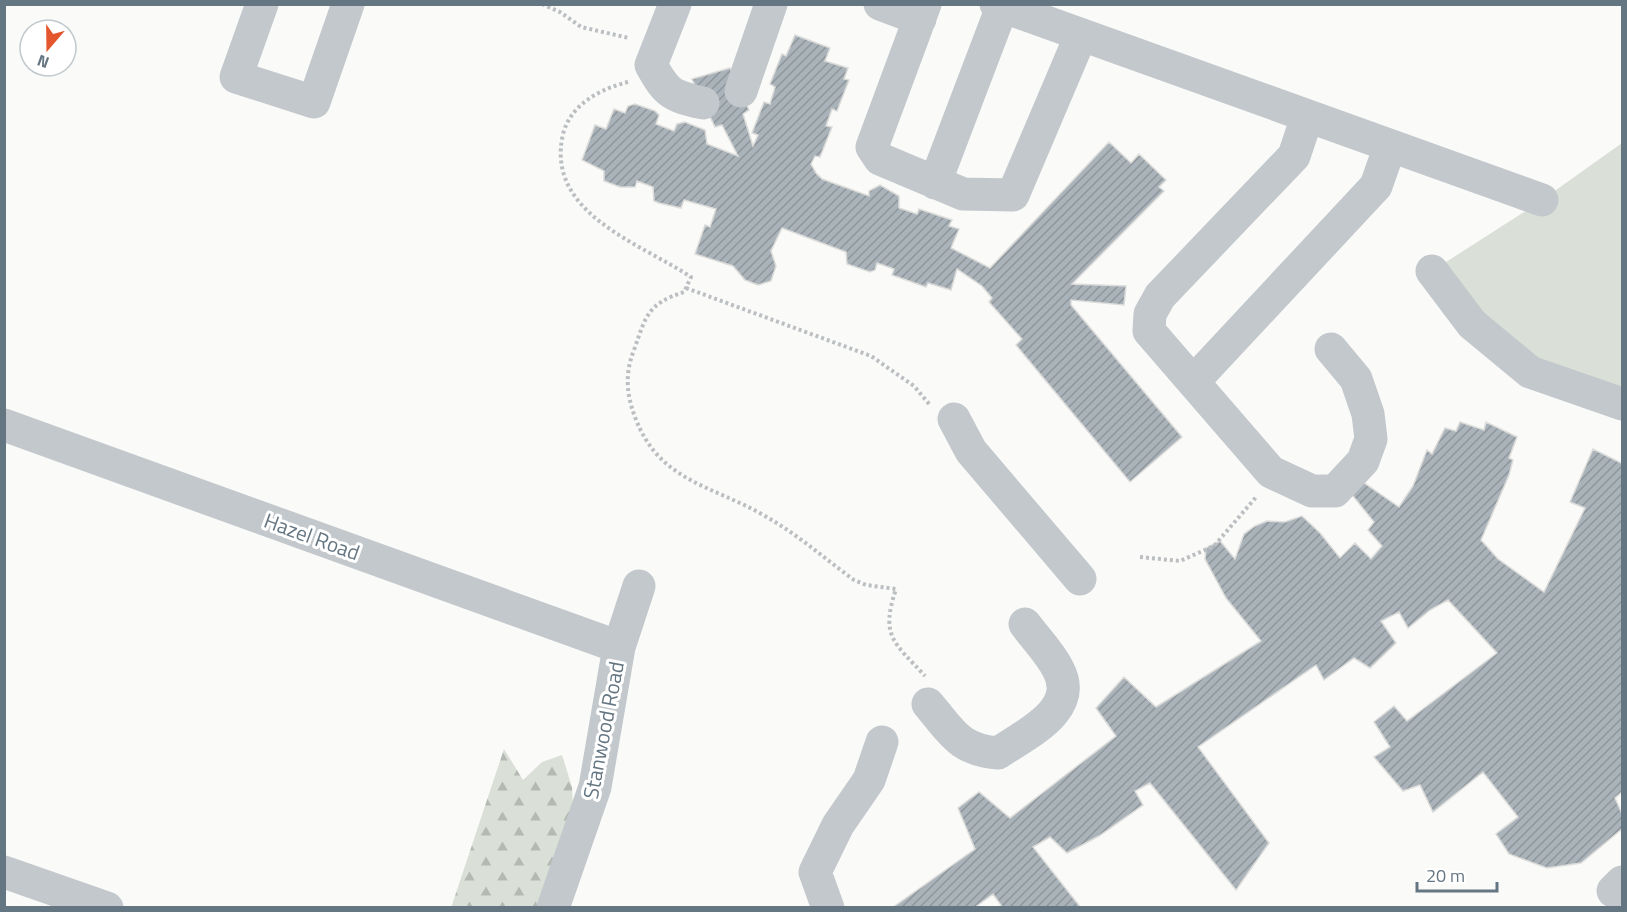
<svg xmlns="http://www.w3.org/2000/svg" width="1627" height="912" font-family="'Titillium Web',sans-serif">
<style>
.grass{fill:#dadfd7}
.forest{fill:url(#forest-firs)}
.building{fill:url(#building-hatch);stroke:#dcdcda;stroke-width:1.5}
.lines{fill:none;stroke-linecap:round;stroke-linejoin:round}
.path{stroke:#bbbfc2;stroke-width:4;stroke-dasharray:3 3;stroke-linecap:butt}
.minor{stroke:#c3c8cc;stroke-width:33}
.labels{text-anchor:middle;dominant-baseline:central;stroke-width:6;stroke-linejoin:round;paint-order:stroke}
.street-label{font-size:21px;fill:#657683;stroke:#fff}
</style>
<defs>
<pattern id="forest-firs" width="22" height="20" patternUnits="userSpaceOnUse" patternTransform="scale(1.5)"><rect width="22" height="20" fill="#dadfd7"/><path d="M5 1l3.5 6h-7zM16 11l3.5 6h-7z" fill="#b4b9b4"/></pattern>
<pattern id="building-hatch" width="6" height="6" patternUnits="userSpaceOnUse" patternTransform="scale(1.5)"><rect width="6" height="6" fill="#aab3b9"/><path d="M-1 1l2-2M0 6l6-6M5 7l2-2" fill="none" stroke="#8e969c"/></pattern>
</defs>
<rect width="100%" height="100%" fill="#fafaf8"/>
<!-- grass -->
<path class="grass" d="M1622 143V404L1530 372 1432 271 1535 205Z"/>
<!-- forest -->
<path class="forest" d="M504 749 523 780 542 762 562 755 572 787 573 808 550 907 451 908Z"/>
<!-- building -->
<path class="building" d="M795 35 830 48 825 61 848 68 844 79 849 80 837 111 832 109 826 126 832 127 820 157 815 156 811 164 816 173 822 179 869 196V191L880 185 899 196V208L917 214 919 209 952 220 949 226 959 229 951 248 990 268 1109 142 1131 163 1139 154 1166 180 1159 187 1164 191 1072 284 1126 286 1124 305 1071 300V305L1182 437 1130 482 1016 345 1022 339 989 302 992 298 982 286 957 269 951 290 928 283 926 287 892 275 894 269 877 263 875 270 870 272 847 264 846 252 782 228 771 251 776 266 771 281 758 285 745 280 733 266 695 254 705 225 710 227 716 209 684 200 681 208 659 203 654 201 653 187 637 181 635 187H620L604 181V171L582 160 595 125 606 129 614 109 625 113 628 106 635 104 655 111 659 115 656 124 674 131 677 124 685 122 705 130 707 144 738 156 722 125 715 127 692 79 730 68 749 110 743 114 753 146 758 135 752 133 764 102 770 104 775 87 770 84 782 54 786 56Z
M1460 422 1484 430 1486 422 1517 437 1509 458 1513 460 1509 475 1481 540 1498 559 1544 592 1585 508 1570 502 1593 449 1621 463 1622 461V792L1615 798 1622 814V829L1581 863 1547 868 1509 854 1496 834 1518 817 1483 772 1433 812 1420 785 1403 791 1374 757 1390 747 1374 722 1394 706 1407 721 1497 653 1448 600 1430 610 1408 628 1399 612 1381 621 1396 643 1370 668 1354 658 1324 680 1316 665 1198 747 1269 843 1236 890 1150 783 1135 791 1143 805 1099 836 1067 853 1050 837 1033 847 1081 908H1003L993 894 974 908H892L975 849 958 808 979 792 1010 818 1116 736 1096 708 1124 677 1156 707 1261 641 1226 598 1205 559 1206 548 1220 541 1235 559 1244 534 1255 526 1267 521 1285 522 1302 516 1320 533 1340 558 1355 543 1371 559 1382 546 1368 530 1374 522 1349 491 1357 478 1399 507 1413 486 1427 450 1432 454 1445 428 1456 431Z"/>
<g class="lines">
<!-- path -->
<path class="path" d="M517 4H523
M542 4 560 12 581 27 629 38
M628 82C600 89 571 104 563 134 545 213 638 242 691 277L684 292C647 304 646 316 634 350 625 373 626 393 635 417 659 482 712 485 765 516 797 534 824 558 854 580L866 585 896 589C880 637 894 642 925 676
M686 288 871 356 914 386 930 405
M1140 557 1180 561 1214 546 1257 496"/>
<!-- minor -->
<path class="minor" d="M262 4 236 77 314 102 348 4
M675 4 651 65C667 94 672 96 703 103
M880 4 920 19
M925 4 872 147 880 159 963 194 1013 195 1081 35
M996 4 1542 200
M741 91 771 4
M1307 117 1294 156 1160 296 1150 314 1149 331 1271 472 1312 491H1335L1363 461 1371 439 1368 414 1356 379 1331 349
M935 183 1002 7
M1432 271 1472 324 1530 372 1622 404
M1193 382 1376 186 1390 146
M954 419 971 451 1080 579
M4 425 619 647
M928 704C952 732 959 750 998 753 1026 734 1080 710 1058 669 1050 653 1036 639 1025 624
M4 872 107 908
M1613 891 1622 882
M553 908 595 787 619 647 639 586
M828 908 815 872 838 825 869 780 882 742"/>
</g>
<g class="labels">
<!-- street labels -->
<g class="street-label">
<text transform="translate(312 536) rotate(20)">Hazel Road</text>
<text transform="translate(603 730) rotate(-79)">Stanwood Road</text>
</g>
</g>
<!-- border -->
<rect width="1627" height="912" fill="none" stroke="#657683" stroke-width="12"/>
<!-- north arrow -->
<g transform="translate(48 48) rotate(200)"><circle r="28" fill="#ffffff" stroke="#c1c8cd" stroke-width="1.5"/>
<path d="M0-4.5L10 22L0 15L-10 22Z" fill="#e4572e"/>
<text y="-9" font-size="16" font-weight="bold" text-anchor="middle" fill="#657683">N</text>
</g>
<!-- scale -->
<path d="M1417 882v9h80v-9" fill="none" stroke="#657683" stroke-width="3"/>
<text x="1426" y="882" font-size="18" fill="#657683" stroke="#ffffff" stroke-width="4.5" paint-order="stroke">20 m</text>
</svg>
